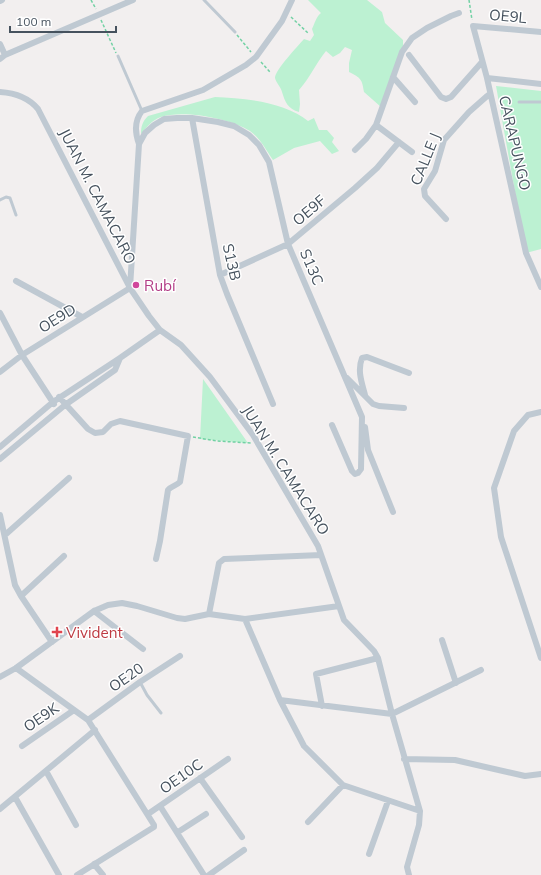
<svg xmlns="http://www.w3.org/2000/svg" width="541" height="875" font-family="Mulish,sans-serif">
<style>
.green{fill:#bcf1d2}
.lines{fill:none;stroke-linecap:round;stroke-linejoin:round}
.path{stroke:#72d1a4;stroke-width:1.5;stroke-dasharray:3 2;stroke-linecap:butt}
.service{stroke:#bfc9d2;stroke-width:3}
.minor{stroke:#bfc9d2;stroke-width:6}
.hotel-dot{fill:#d1479c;stroke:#fff;stroke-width:1.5}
.health-dot{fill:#e0444e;stroke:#fff;stroke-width:1.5}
.labels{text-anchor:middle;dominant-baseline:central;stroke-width:3;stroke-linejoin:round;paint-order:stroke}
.street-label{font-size:15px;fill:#46525e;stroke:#fff}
.hotel-label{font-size:15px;fill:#b23c85;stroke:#fff;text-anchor:start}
.health-label{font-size:15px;fill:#be3a42;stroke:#fff;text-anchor:start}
</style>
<rect width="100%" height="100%" fill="#f2efef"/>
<!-- green -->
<path class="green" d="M308 0H367L382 12 385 23 403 40V46L381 107 364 92C362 79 361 78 349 72V63L352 50 345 47 340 53 333 57 326 51C316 63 310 78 299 90L300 104 299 112C288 109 285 102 282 92 281 87 276 83 275 78 275 70 298 46 304 39L310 41 314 35 312 29C315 23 316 17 321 13Z
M496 86 541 91V249L526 253Z
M215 97C244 98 285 102 308 121L314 118 319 130H327L334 138 332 142 339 151 332 154 320 141 294 148 273 160C266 150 260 138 250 131 232 119 183 109 161 117 152 120 147 127 141 134 141 127 142 122 148 116Z
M203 379 248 443 200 439Z"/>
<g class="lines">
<!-- path -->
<path class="path" d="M91 0 96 9
M469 0 472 20
M291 17 309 34
M101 20 116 53
M237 35 251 52
M261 62 270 72
M193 437 217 441 251 443"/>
<!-- service -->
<path class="service" d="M204 0 235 32
M118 56 142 111
M519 102H541
M0 200 6 197 10 198 16 215
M140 682 147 695 161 713"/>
<!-- minor -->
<path class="minor" d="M0 1 2 0
M541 32 473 26 487 78 526 253 541 287
M0 44 5 55
M409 55 441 97 446 99 451 97 482 62
M0 59 5 55 133 0
M393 77 415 102
M487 78 541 84
M0 92C15 93 28 97 38 109L130 288 149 316 160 330 181 345 210 377 253 435 318 546 344 620 374 651 378 658 392 714 420 811 419 825 407 867 409 875
M192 118 220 275 227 294 273 404
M376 125 412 152
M139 144 145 133 154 125 164 119 177 118H192L218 122 234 126 249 135 259 145 269 162 288 244 362 417 361 469 358 473 355 474 352 471 332 425
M355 150 366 139 376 125 402 52 412 38 427 28 451 16 459 13
M446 219 425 196 424 189 435 171 444 140 469 112 486 97 490 94
M220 275 288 244 355 188 377 168 399 142
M16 281 82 317
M0 313 22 355 54 404
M0 372 22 355 130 288 139 144C135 133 134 121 142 111L203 90 246 65 256 57 282 21 292 0
M347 378 373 404 379 406 404 408
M365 395C362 383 357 371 362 358L367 357 409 373
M59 397 88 429 95 433 103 432 111 424 120 421 188 436 180 482C176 486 171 486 168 490L160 541 156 559
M541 412 528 415 514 431 494 488 501 537 541 658
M365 427 368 450 393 512
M0 447 53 402 120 358 160 330
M0 459 65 405 115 370 120 358
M0 515 15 585 21 596 52 642
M5 535 69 478
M21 596 64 556
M94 611 143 649
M209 614 219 563 224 559 321 555
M245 619 339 606
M442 640 456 683
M16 668 88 720 154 825V827L77 875
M0 677 16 668 94 611 108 605 122 603 137 606 177 618 185 619 209 614 245 619 280 700 304 746 343 785 420 811
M280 700 392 714 481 670
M322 706 316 674 378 658
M88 720 140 682 180 656
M22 746 74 710
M404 759 455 760 525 776 541 774
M46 771 76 825
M200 778 242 837
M15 797 59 875
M160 806 204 875
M0 809 95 730
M148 814 228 759
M308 822 343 785
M178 832 206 814
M369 854 388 801
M94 864 103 875
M209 875 244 850"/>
</g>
<!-- markers -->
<circle class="hotel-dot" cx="136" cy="285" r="4"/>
<path class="health-dot" d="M55 626h4v4h4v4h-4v4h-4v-4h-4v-4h4z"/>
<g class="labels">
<!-- street labels -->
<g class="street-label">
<text transform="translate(508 16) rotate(5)">OE9L</text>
<text transform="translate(515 143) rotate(77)">CARAPUNGO</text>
<text transform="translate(425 159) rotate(-68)">CALLE J</text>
<text transform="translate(98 196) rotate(63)">JUAN M. CAMACARO</text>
<text transform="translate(309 210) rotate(-40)">OE9F</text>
<text transform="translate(232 262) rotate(77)">S13B</text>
<text transform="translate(312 267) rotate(67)">S13C</text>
<text transform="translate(57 318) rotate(-32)">OE9D</text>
<text transform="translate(286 470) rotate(58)">JUAN M. CAMACARO</text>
<text transform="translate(126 677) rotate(-35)">OE20</text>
<text transform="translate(41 717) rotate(-34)">OE9K</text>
<text transform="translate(181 776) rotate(-35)">OE10C</text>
</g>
<!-- hotel labels -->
<g class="hotel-label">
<text x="144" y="285">Rubí</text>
</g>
<!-- health labels -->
<g class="health-label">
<text x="66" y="632">Vivident</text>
</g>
</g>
<!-- scale -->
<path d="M10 26v6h106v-6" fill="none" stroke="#46525e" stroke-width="2"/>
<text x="16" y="26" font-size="12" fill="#46525e" stroke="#ffffff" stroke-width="3" paint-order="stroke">100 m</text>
</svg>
